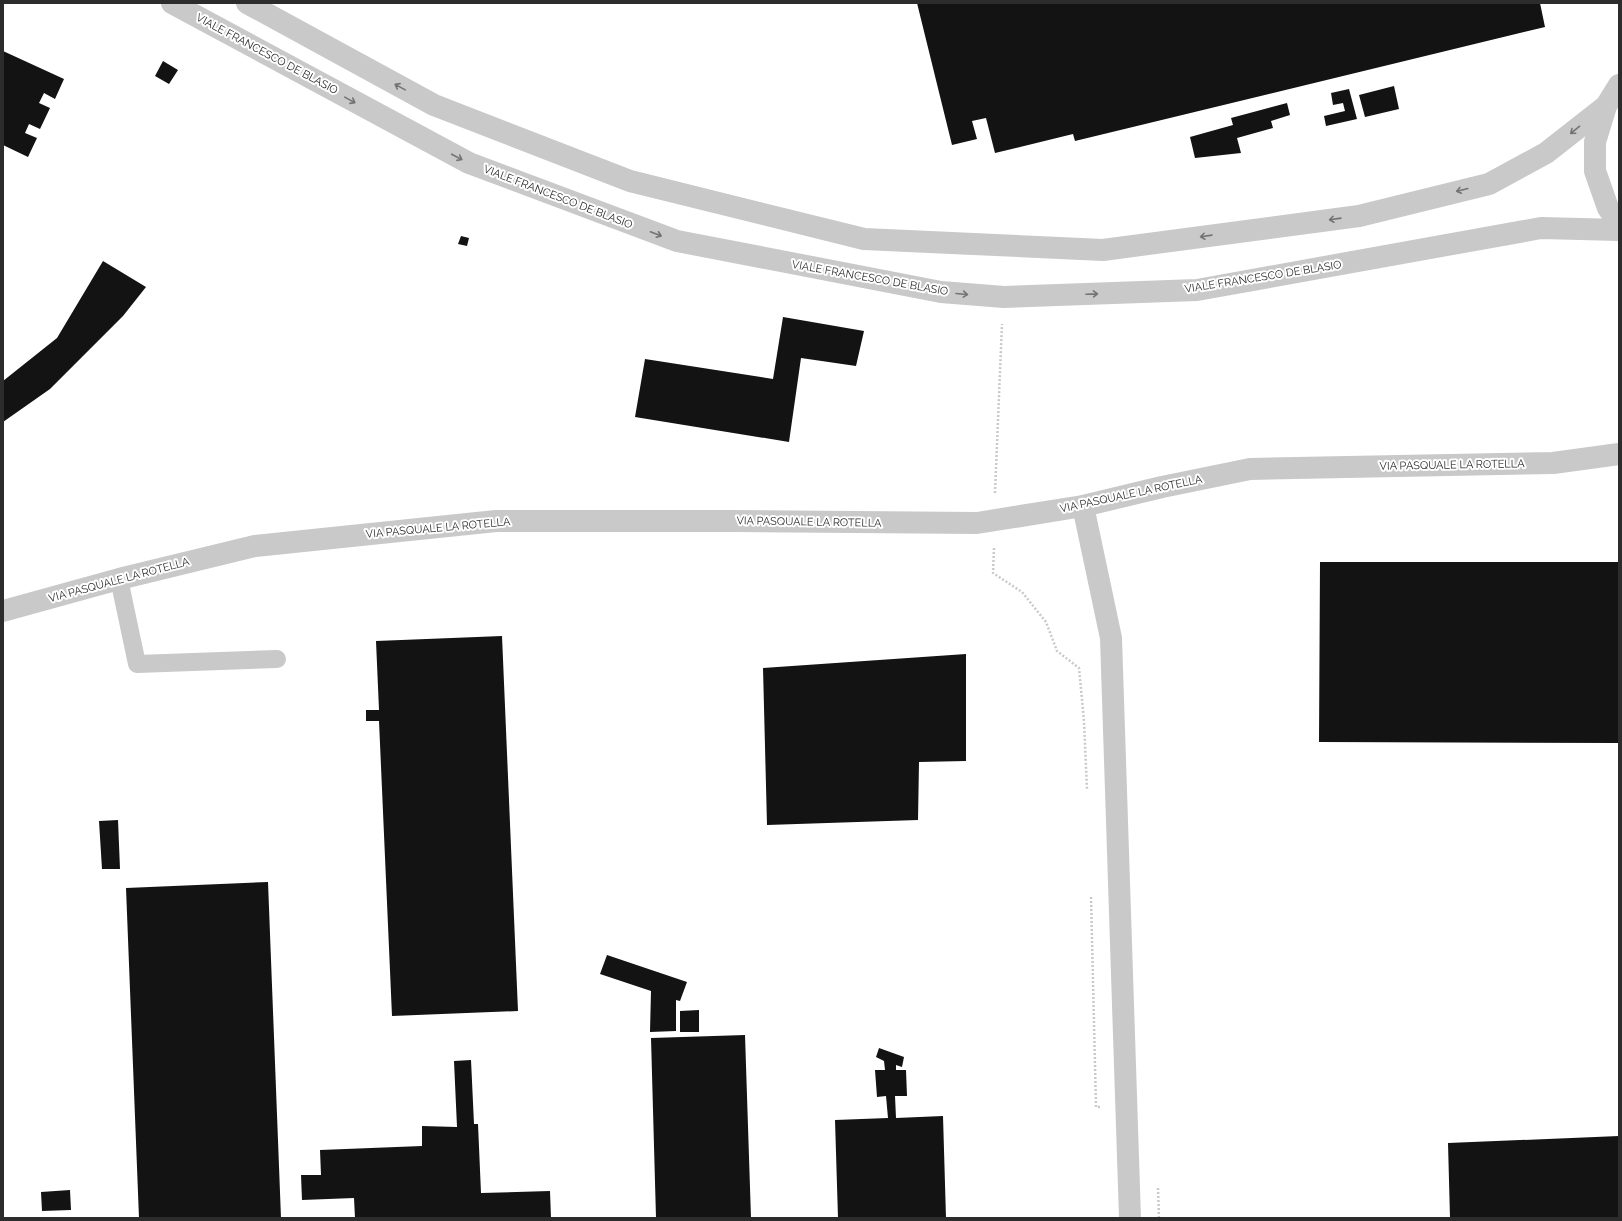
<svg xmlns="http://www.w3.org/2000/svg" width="1622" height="1221" font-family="Raleway,sans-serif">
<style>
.building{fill:#131313}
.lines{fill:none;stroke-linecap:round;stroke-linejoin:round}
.path{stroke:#c9c9c9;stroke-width:2.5;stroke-dasharray:2 2;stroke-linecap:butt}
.service{stroke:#c9c9c9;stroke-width:18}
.minor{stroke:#c9c9c9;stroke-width:22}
.tertiary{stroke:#c9c9c9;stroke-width:22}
.oneway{stroke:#737373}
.labels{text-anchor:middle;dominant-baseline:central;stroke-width:4;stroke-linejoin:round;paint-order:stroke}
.street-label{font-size:11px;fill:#2c2c2c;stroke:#fff}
</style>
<rect width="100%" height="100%" fill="#fff"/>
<!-- building -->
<path class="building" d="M917 3H1540L1545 27 1075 141 1073 134 995 153 986 118 972 121 977 139 952 145Z
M3 51 64 79 55 99 44 93 39 103 50 108 40 129 29 124 25 133 37 138 28 157 3 145Z
M163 61 178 70 169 84 155 76Z
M1394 86 1399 109 1365 117 1359 95Z
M1349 89 1357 119 1326 126 1324 116 1345 111 1343 103 1333 105 1331 93Z
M1287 103 1290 115 1271 121 1273 128 1237 138 1241 153 1195 158 1190 137 1233 125 1231 118Z
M461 236 469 238 467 246 458 244Z
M103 261 146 287 123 316 50 389 3 422V381L57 338Z
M783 317 864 331 856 366 801 358 789 442 635 417 645 359 773 379Z
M1320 562H1619V743L1319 742Z
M502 636 518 1011 392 1016 379 721H366V710H379L376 641Z
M966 654V761L919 762 918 820 767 825 763 668Z
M118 820 120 869H102L99 821Z
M268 882 281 1218H139L126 888Z
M607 955 687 982 680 1001 676 1000V1031L650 1032 651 991 600 974Z
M699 1010V1032H680V1011Z
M745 1035 751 1218H656L651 1038Z
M879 1048 904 1057 902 1067 896 1065V1070H906L907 1096H895L896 1118 943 1116 946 1218H838L835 1120 888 1118 886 1096 877 1097 875 1070H885L884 1061 876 1057Z
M471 1060 474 1124H478L481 1193 550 1191 551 1218H355L354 1198 302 1200 301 1175H321L320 1150 422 1146V1126L457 1127 454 1061Z
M1619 1136V1218H1450L1448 1143Z
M70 1190 71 1210 42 1211 41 1192Z"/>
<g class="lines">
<!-- path -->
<path class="path" d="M995 493 1002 324
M994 548 993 573 1022 592 1046 622 1057 651 1079 668 1084 721 1087 790
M1091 897 1096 1107H1100
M1158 1188 1159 1218"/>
<!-- service -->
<path class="service" d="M119 579 137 664 277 659"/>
<!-- minor -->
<path class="minor" d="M1083 506 1111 638 1130 1218"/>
<!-- tertiary -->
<path class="tertiary" d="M172 3 469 163 677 241 941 292 1004 297 1197 290 1541 228 1619 230
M247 3 434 105 630 181 864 239 1103 250 1359 216 1489 184 1546 153 1606 106
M1619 85 1606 106 1595 142V171L1608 208 1619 224
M3 611 119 579 255 546 496 521H736L977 523 1083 506 1162 487 1250 469 1553 463 1619 454"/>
</g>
<!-- one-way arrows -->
<defs><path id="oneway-shaft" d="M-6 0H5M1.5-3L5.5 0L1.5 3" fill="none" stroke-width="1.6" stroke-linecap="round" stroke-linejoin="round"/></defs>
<g class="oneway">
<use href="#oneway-shaft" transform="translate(400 87) rotate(-151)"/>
<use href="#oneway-shaft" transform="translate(350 100) rotate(29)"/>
<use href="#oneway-shaft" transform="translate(1575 130) rotate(141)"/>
<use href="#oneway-shaft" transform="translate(457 157) rotate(28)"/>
<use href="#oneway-shaft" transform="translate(1462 190) rotate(166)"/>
<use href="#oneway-shaft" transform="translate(1335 219) rotate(172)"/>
<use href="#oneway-shaft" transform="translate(656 234) rotate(21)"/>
<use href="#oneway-shaft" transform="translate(1206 236) rotate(172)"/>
<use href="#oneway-shaft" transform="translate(962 294) rotate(5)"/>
<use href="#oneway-shaft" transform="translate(1092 294) rotate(-2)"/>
</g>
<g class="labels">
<!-- street labels -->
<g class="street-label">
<text transform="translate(267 54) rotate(28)">VIALE FRANCESCO DE BLASIO</text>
<text transform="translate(558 197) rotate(21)">VIALE FRANCESCO DE BLASIO</text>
<text transform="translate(1263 277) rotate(-9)">VIALE FRANCESCO DE BLASIO</text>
<text transform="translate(870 278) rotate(10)">VIALE FRANCESCO DE BLASIO</text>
<text transform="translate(1452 465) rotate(-1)">VIA PASQUALE LA ROTELLA</text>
<text transform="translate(1131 494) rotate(-12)">VIA PASQUALE LA ROTELLA</text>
<text transform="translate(809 522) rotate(1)">VIA PASQUALE LA ROTELLA</text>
<text transform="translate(438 528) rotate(-5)">VIA PASQUALE LA ROTELLA</text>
<text transform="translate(119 580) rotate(-15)">VIA PASQUALE LA ROTELLA</text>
</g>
</g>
<!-- border -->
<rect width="1622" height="1221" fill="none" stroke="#2c2c2c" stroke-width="8"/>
</svg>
